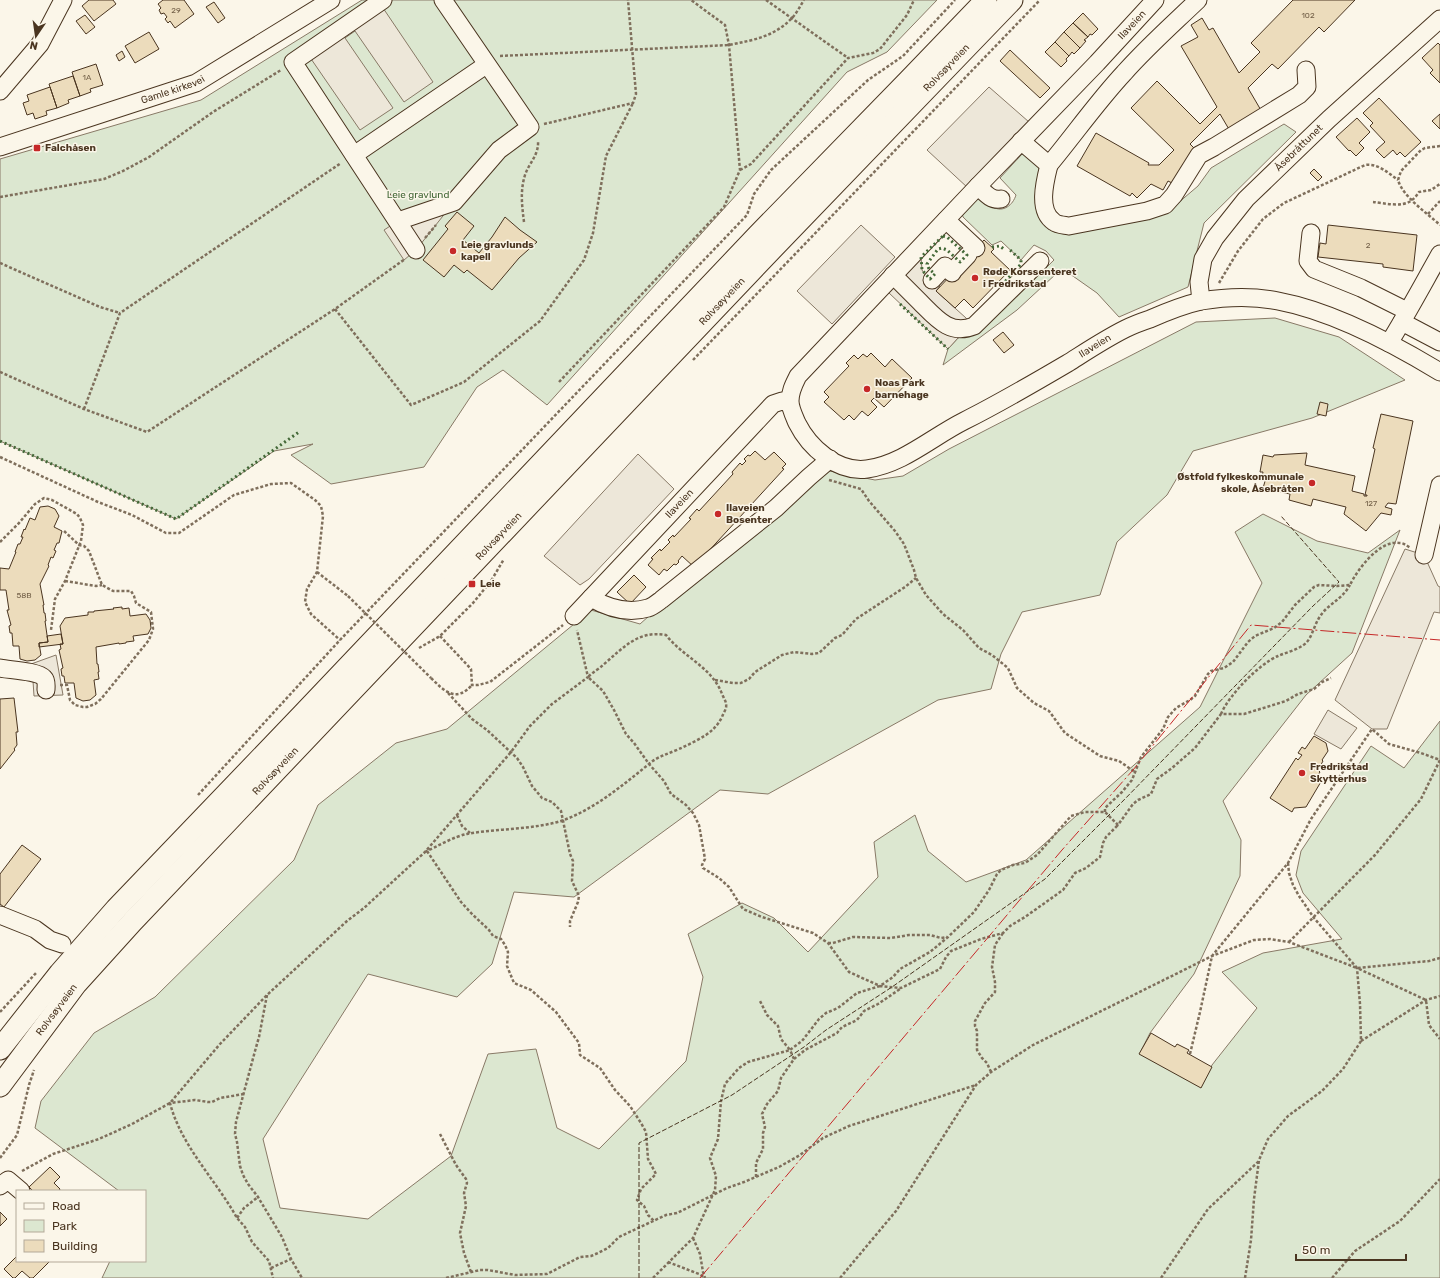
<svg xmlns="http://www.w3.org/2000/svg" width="1440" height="1278" font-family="Rubik,sans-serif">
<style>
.green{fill:#dce7d0;stroke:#887966}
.parking{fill:#ede7d9;stroke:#887966}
.building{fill:#ecdcbc;stroke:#4a3520}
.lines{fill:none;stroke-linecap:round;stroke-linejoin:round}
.minor-casing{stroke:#4a3520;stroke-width:19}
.major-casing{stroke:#4a3520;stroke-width:23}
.path{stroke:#7f6f5c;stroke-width:2.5;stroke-dasharray:3 2;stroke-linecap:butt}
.minor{stroke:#fbf6e9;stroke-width:17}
.major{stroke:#fbf6e9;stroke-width:21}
.path-bridge{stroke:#7f6f5c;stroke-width:2.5;stroke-dasharray:3 2;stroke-linecap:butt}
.hedge{stroke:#436837;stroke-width:3;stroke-dasharray:2 3;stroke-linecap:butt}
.fence{stroke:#4a3520;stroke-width:1;stroke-dasharray:5 2;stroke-linecap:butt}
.power{stroke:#c62828;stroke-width:1;stroke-dasharray:14 3 2 3;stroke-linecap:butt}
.poi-dot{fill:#c62828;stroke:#fbf6e9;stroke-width:1.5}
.labels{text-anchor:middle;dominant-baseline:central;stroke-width:3;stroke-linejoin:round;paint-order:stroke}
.number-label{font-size:8px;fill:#725f47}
.street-label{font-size:10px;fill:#4a3520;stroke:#fbf6e9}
.poi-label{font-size:10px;font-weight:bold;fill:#4a3520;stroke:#fbf6e9;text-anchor:start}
.park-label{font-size:10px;fill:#436837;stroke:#fbf6e9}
</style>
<rect width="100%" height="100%" fill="#fbf6e9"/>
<!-- green -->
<path class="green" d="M362 0H937L887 52 847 72 547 405 503 370 477 387 424 467 331 484 291 455 313 444 274 451 176 519 0 441V159L201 100Z
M1284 124 1296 132 1204 223 1188 287 1119 317 1097 293 1070 274 1057 273 1017 310 943 365 948 349 958 338 973 330 1014 299 1054 260 1046 251 1034 245 1021 260 1001 241 992 245 963 217 962 213 981 195C984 199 988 205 993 207 1003 213 1013 205 1016 195L1000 178 1022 154 1027 156 1034 161 1039 168 1050 223 1178 203 1198 186 1211 168Z
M1275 318 1339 337 1405 380 1312 418 1193 451 1167 495 1117 542 1100 595 1022 612 1001 654 991 689 938 700 768 794 720 790 574 897 514 892 492 964 457 997 368 974 263 1139 280 1208 368 1219 451 1156 488 1054 536 1049 557 1128 599 1149 686 1061 703 977 688 934 742 903 774 918 808 952 878 877 874 842 915 815 928 851 966 882 1026 860 1200 707 1262 583 1235 532 1263 514 1317 541 1368 553 1400 530 1352 653 1306 695 1223 801 1241 840 1240 876 1194 974 1150 1033 1140 1053 1201 1087 1212 1065 1257 1008 1222 972 1263 953 1342 939 1303 893 1296 875 1301 851 1371 746 1404 768 1440 721V1278H102L110 1261H145V1191H119L35 1128 41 1101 94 1033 155 997 294 860 318 805 396 743 447 729 591 610 640 624 815 468 875 480 903 476 949 449 1196 322Z"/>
<!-- parking -->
<path class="parking" d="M379 2 433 82 404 102 355 31 345 38 393 108 360 130 307 53Z
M989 87 1029 122 968 188 927 150Z
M454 202 416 250 404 260 384 230 398 221Z
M861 225 895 257 832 324 797 291Z
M921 257 922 270 925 275 940 286 936 291 966 318 973 330 958 338 948 349 888 292Z
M638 454 674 489 589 579 580 585 544 556Z
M1405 549 1424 555 1438 586 1440 587V613L1434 612 1387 729H1372L1335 700Z
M56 655 63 695 34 696 33 681 20 668Z
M1328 710 1357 728 1341 749 1314 734Z"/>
<!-- building -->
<path class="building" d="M89 0H113L116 4 94 21 82 6Z
M163 0H184L194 14 175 28 170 21 168 23 165 19 167 17 164 13 161 14 159 10 161 8 158 4Z
M1293 0H1355L1324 32 1319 27 1278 69 1272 64 1248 88 1262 112 1230 131 1220 114 1190 144 1194 148 1174 184 1168 181 1163 190 1151 184 1137 198 1132 193 1130 196 1077 166 1096 133 1149 163 1148 165H1159L1174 150 1131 108 1157 81 1200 124 1217 107 1181 46 1198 37 1191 25 1202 18 1209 30 1213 28 1239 73 1260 52 1251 43Z
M214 2 225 18 218 23 206 7Z
M1083 13 1098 29 1092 35 1090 34 1088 37 1073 23Z
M85 15 95 27 86 34 76 21Z
M1073 23 1088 37 1084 40 1086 41 1080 48 1064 32Z
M149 32 159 49 135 63 125 46Z
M1064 32 1080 48 1074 54 1072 52 1069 56 1055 42Z
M1055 42 1069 56 1066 59 1067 61 1061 67 1045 52Z
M1438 43 1440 45V83L1430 73 1433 70 1422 58Z
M1010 50 1050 88 1040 98 1000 61Z
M122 51 125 57 119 61 116 55Z
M96 64 103 85 90 89 91 92 80 96 72 72Z
M73 76 80 96 68 100 69 103 57 108 49 84Z
M50 87 57 108 46 111 47 115 35 119 33 113 27 115 23 103 29 101 27 95Z
M1379 98 1421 142 1405 157 1400 152 1397 155 1393 150 1384 158 1376 150 1385 142 1370 126 1373 123 1363 113Z
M1440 114V129L1432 121Z
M1357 118 1370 132 1359 143 1364 148 1356 156 1350 150 1349 151 1336 137Z
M1314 169 1322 177 1318 181 1310 173Z
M457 212 474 226 463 240 479 253 492 237 505 217 520 230 537 242 519 258 492 290 467 270 464 273 454 265 444 277 423 260 448 229 445 226Z
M1328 225 1417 235 1413 271 1383 267V264L1318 257 1320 243 1326 244Z
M984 240 994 249 991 252 1010 270 973 308 964 299 955 308 936 291Z
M1003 332 1014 345 1004 353 993 340Z
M871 353 885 367 892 359 912 378 884 407 874 398 871 401 877 407 868 416 862 411 854 420 849 415 844 420 824 402 829 397 824 392 849 366 846 363 854 355 858 359 863 354 867 357Z
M1320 402 1328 404 1326 416 1317 414Z
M1381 414 1413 421 1396 504 1388 503 1385 507 1392 509 1391 515 1381 513 1366 531 1344 514 1346 507 1313 499 1311 506 1289 500 1290 494 1263 488 1266 478 1262 477 1263 472H1260L1263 455 1273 457 1274 455 1307 453 1305 465 1355 476 1352 491 1364 494V496H1367V495H1365L1375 449 1373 448Z
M755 451 765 460 774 452 786 464 782 468 784 469 694 567 682 556 678 561 679 562 676 565 674 564 667 571 664 569 659 575 648 565 653 559 651 558 660 549 661 551 670 542 668 540 673 535 674 537 691 519 689 518 697 509 699 511 733 474 732 472 740 463 742 465 746 461 744 459 748 455 750 456Z
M48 506 55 509 59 516 54 527 62 531 59 543H57L54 550 56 551 53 558 51 557 48 565 49 566 40 584 44 605H43L44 613H45L46 621H45L48 642 39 643 41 655 35 660 27 661 20 659 19 646H13L12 633H10L9 626 11 625 7 610H9L6 590H0V568L9 569 16 552H15L18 544H20L23 537H21L24 529 25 530 30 518 35 520 40 507Z
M634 575 646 587 630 604 617 592Z
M122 607V609L129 608 130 616 146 614 150 620 151 628 148 634 133 636 134 641 126 642V643L119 644V643L96 647 97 664H98L99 672H98L99 679 94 680 96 695 90 700 83 701 76 698 74 683H65L64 676H62L61 669 63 668 59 650 61 649 60 644H63L60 626 65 618 88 615V612H94V611L114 609 113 608Z
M61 634 63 644 39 647V643L48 642 47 636Z
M14 698 18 732H16L17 745 14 749 15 750 0 769V699Z
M1314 736 1326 743 1328 751 1322 760 1323 761 1318 770 1320 772 1318 775 1321 777 1322 780 1306 807 1294 808 1292 812 1270 798 1296 758 1298 760 1302 755 1298 753 1302 747 1305 749Z
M22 845 41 859 4 907 0 904V874Z
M1151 1033 1175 1047 1177 1044 1189 1050 1187 1053 1212 1067 1201 1088 1139 1054Z
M50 1167 60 1177 54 1183 60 1189 59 1191H33L29 1187Z
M0 1212 7 1219 0 1226Z
M17 1256V1261H50L33 1278H30L22 1271 15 1278H13L4 1269Z"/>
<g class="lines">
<defs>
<g id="minor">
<path d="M383 0 293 62 416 250"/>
<path id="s1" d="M1155 0 1097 63 978 186 798 376C794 384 790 391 790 401 790 408 794 416 797 423 809 447 837 473 867 469 903 464 932 437 964 421 1000 403 1034 383 1068 363 1087 351 1105 339 1125 329 1133 325 1141 322 1150 319 1166 312 1183 305 1201 301 1225 297 1254 296 1278 301 1331 311 1394 344 1440 372"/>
<path d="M0 91 40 44 63 0"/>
<path d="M1021 141 1049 165C1045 181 1037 211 1054 222 1058 225 1064 225 1069 226L1147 211 1165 205 1174 195 1199 155 1214 147 1299 95 1307 87 1306 70"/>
<path id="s2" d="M0 147 196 83 331 0"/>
<path d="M354 155 486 65"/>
<path d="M1049 165C1074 135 1097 102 1124 73 1147 47 1173 24 1198 0"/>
<path d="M978 186C985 193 991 201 1001 199"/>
<path d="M946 220 976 248"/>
<path d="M398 221 454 202 499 150 530 127 443 0"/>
<path d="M1311 233 1308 261 1314 269 1361 288 1407 311"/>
<path d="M952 272 968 255"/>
<path d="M893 275C902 284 911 293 920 302 936 318 950 336 974 326L1040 261"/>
<path d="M932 280 945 266 952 273"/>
<path id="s3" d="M1201 301 1199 282 1203 259 1215 238 1246 199 1329 119 1440 19"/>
<path d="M1402 322 1440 342"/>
<path d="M1389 343C1407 314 1423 284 1440 254"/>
<path d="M1424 555 1440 485"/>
<path d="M591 598C608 608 628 614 648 608 652 607 657 603 661 600L776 508 809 477 830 459"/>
<path id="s4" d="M574 616 773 404 782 401 789 403"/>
<path d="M0 668C9 670 38 671 44 678 47 681 46 686 46 690"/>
<path d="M0 915 35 929 50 940 62 944"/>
<path d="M0 1186 8 1180 21 1191"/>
</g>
<g id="major">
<path d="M0 1049 60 973 116 909 303 714 758 235 909 80 986 0"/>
<path id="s5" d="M0 1086 76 984 133 921 774 247 1012 0"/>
</g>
</defs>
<!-- minor casing -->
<use href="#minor" class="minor-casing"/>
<!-- major casing -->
<use href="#major" class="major-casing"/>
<!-- path -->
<path class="path" d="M766 0 848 58
M500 56 729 45C753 40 774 37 792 18 797 13 800 6 804 0
M544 124 633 103 636 94 628 0
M1440 146 1425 148 1421 150 1401 171 1398 180C1403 197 1427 213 1440 225
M740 170 751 164 848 58 873 53 880 49 907 15 914 0
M0 197 104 179 123 171 149 157 213 112 281 70
M1373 202C1384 203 1403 208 1412 200 1415 198 1417 195 1419 192L1431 190 1440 184
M1428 214 1440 201
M524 222C522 206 520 191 525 175 529 163 539 155 538 141
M425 238 436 225
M0 263 100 307 120 313
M1219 283 1238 251 1263 219 1284 203 1365 165C1378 163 1388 173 1398 180
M335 309 411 405 464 382 540 321 584 260 593 233 606 156 633 103
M693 360 1040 0
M0 372 84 409 147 432 335 309 405 259
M559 382 724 207 740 170 729 45 725 25 691 0
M84 409 120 313 341 163
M0 457 98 502 132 515 166 533H179L234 495 271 484 291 483 315 500 321 506 323 516 317 572 307 589 305 602 311 614 340 640
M829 480 861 489 869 501 895 531 904 544 914 570 916 578 926 595 943 614 963 630 979 648 992 655 1008 668 1017 688 1034 703 1049 711 1065 733 1100 756 1119 761 1135 772
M0 542 19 523 35 504 44 498 52 500 77 514 80 518 83 525 81 541 65 581 55 599 51 630
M317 572 348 596
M65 581 96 586 102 585
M440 636 471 669 472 685H478L490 682 563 625
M419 648 440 636 473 603 491 581 504 559
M431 678C444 691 456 703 472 685
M715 680 733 683H741L749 679 755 672 782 655 794 652 812 654 819 653 835 638 842 635 856 619 905 587 916 578
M60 685H67L70 700 75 705 83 707H87L95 704 101 699 149 640 153 629 151 612 136 603 134 596 131 591H113L102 585 89 551 84 546 79 545 63 530
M448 693 472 719 487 730 517 758 523 767 532 786 542 798 552 802 561 811 570 854 573 861 572 881 579 896 578 902 570 921V927
M1221 714C1229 695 1259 664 1278 656 1287 652 1298 650 1306 643 1312 637 1314 626 1319 618 1327 604 1341 601 1350 585
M198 795 340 640 747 215 754 194 771 170 868 80 903 56 955 0
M1105 812V808L1122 792 1132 780 1141 757 1163 729 1168 717 1176 708 1190 700 1195 696 1208 674 1211 671 1224 668 1233 662 1248 642 1255 636 1274 628 1282 622 1295 605 1314 587 1319 585 1337 586 1350 585C1357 570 1380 539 1400 543 1404 543 1407 546 1411 548
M457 815 462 826 470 833
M427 851 461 902 472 914 489 930 493 936 501 939 505 945 508 952 507 966 514 983 531 990 556 1012 579 1043 580 1055 600 1068 615 1090 630 1106 641 1123 646 1132 648 1159 656 1174 641 1189 637 1200 644 1206 648 1215 654 1221
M425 852C436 847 455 836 467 834 499 828 534 830 564 820 596 808 623 785 649 764 658 756 668 754 679 749 688 745 698 740 706 735 713 730 718 725 722 717 723 714 725 711 726 708 727 702 724 699 722 694 712 667 683 657 666 635 638 630 623 648 603 665 599 669 593 672 588 677L603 691 614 710 626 734 634 743 649 764 664 781 671 794 686 805 693 813 699 825 705 859 702 865 703 868 719 878 729 887 743 909 762 917 813 933 828 943 849 972 880 986 901 988 940 969 946 957 951 951 981 939 1003 933 1010 926 1025 917 1063 890 1075 873 1086 868 1100 857 1103 843 1106 837 1118 825
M1288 863 1289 873 1293 885 1299 896 1314 918 1357 968 1426 1000 1429 1025 1440 1039
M1289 942 1375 855 1421 799 1440 760
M828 943H833L853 937 891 938 909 935H930L941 938 947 937
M267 995 259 1037 255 1051 236 1122 235 1134 237 1142 240 1166 243 1175 248 1184 258 1197 282 1237 291 1259 302 1278
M0 1012 36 973
M1361 1041 1426 1000 1440 996
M1190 1054 1200 1012 1212 956 1288 863 1311 819 1372 729 1389 744 1421 753 1440 760
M794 1059 805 1050 837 1033 842 1027 857 1020 864 1011 878 1004 900 989
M991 1072 987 1063 982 1058 977 1050V1031L975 1026V1021L985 1003 995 992V982L992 967 995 945 1003 933
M244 1094 220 1098 212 1102H208L195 1100 170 1103C181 1146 216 1180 237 1218L245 1227 252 1242 269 1261 273 1278
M440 1134 456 1165 466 1179 467 1183 464 1193 466 1206 460 1233 464 1253 471 1272
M0 1158 17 1135 29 1085 34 1070
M22 1171 53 1154 99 1139 132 1124 170 1103 220 1044 267 995 347 921 364 908 425 852 511 752 530 726 552 704 588 677 577 630
M756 1177V1163L763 1149V1133L765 1127 762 1114 767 1104 778 1091 781 1078 794 1059 790 1050 802 1041 819 1019 826 1013 838 1008 857 993 880 986 893 977 900 969 930 952 948 937 974 912 989 890 997 874 1001 870 1013 865 1025 863 1037 855 1071 816 1085 812H1105L1118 825 1133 804 1138 800 1151 794 1157 779 1172 768 1195 748 1221 714H1244L1286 701 1298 694 1314 689 1322 682 1331 678
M237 1218 244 1208 258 1197
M693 1238 700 1254 703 1272 705 1278
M668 1262 699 1274 704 1277
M271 1268 291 1259
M446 1278 480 1270H488L515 1275 547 1274 580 1257 591 1256 598 1253 608 1248 619 1237 666 1215 677 1213 727 1188 744 1182 779 1167 800 1155 823 1138 849 1126 976 1085
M653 1278 693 1238 715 1190 716 1176 710 1158 718 1139 721 1101 725 1084 739 1068 748 1062 790 1050 781 1039 778 1026 767 1015 760 1001
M840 1278 896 1211 976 1085 991 1072 1033 1045 1212 956 1254 940 1270 939 1289 942 1357 968 1429 961 1440 958
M1161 1278 1208 1209 1259 1161
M1245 1278 1251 1240 1254 1199 1259 1160 1268 1139 1288 1116 1322 1091 1343 1069 1361 1041 1360 1004 1357 968
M1332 1278 1355 1251 1400 1221 1440 1179"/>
<!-- minor -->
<use href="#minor" class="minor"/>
<!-- major -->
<use href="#major" class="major"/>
<!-- path-bridge -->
<path class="path-bridge" d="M348 596 431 678"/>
<!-- hedge -->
<path class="hedge" d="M943 236 947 237 967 255 960 262 947 250 942 248 938 249 927 264 929 269 935 274 930 279 922 270 921 257Z
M992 247 1000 246 1005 250
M1002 285 1021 264V260L1010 250
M900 304 948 349
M0 441 176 519 299 432"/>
<!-- fence -->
<path class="fence" d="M639 1278V1143L732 1095 804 1047 826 1030 892 987 1045 879 1121 803 1313 606 1339 582 1281 516"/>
<!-- power -->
<path class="power" d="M700 1278 1062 850 1133 770 1251 625 1440 640"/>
</g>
<!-- markers -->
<g class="poi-dot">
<rect x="33" y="144" width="8" height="8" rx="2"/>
<circle cx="453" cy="251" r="4"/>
<circle cx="975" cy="278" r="4"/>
<circle cx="867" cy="389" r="4"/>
<circle cx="1312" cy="483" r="4"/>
<circle cx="718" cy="514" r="4"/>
<rect x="468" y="580" width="8" height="8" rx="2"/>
<circle cx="1302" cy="773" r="4"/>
</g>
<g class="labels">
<!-- number labels -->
<g class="number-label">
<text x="176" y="10">29</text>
<text x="1308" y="15">102</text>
<text x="87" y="77">1A</text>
<text x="1368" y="245">2</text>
<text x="1371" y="503">127</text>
<text x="24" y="595">58B</text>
</g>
<!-- street labels -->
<g class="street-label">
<text transform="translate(1132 25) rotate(-47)">Ilaveien</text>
<text stroke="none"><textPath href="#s5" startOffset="1391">Rolvsøyveien</textPath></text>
<text stroke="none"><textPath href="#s2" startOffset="182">Gamle kirkevei</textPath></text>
<text stroke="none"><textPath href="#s3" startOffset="190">Åsebråttunet</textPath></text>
<text stroke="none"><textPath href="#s5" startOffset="1067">Rolvsøyveien</textPath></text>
<text stroke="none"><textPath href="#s1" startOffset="917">Ilaveien</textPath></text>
<text stroke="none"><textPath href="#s4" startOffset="154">Ilaveien</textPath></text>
<text stroke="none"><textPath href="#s5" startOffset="743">Rolvsøyveien</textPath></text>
<text stroke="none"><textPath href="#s5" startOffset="419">Rolvsøyveien</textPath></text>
<text stroke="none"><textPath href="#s5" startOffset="95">Rolvsøyveien</textPath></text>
</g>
<!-- poi labels -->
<g class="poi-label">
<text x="45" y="148">Falchåsen</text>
<text x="461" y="245">Leie gravlunds<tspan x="461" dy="12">kapell</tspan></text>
<text x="983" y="272">Røde Korssenteret<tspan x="983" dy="12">i Fredrikstad</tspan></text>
<text x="875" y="383">Noas Park<tspan x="875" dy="12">barnehage</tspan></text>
<text x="1304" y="477" text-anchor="end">Østfold fylkeskommunale<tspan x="1304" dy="12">skole, Åsebråten</tspan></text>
<text x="726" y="508">Ilaveien<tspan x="726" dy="12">Bosenter</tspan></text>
<text x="480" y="584">Leie</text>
<text x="1310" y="767">Fredrikstad<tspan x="1310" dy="12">Skytterhus</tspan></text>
</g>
<!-- park labels -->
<g class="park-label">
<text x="418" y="195">Leie gravlund</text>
</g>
</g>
<!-- legend -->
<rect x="16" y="1190" width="130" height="72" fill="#fbf6e9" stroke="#b4a999"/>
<rect x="24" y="1203" width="20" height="6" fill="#fbf6e9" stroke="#b4a999"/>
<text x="52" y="1210" font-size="12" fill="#4a3520">Road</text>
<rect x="24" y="1220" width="20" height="12" fill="#dce7d0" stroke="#b4a999"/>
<text x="52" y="1230" font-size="12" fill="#4a3520">Park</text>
<rect x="24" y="1240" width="20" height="12" fill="#ecdcbc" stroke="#b4a999"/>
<text x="52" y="1250" font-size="12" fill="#4a3520">Building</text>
<!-- north arrow -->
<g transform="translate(36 36) rotate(193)" stroke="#fbf6e9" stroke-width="3" paint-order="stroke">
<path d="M0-3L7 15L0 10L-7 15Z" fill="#4a3520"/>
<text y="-6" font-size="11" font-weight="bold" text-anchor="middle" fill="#4a3520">N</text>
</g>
<!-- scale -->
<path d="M1296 1254v6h110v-6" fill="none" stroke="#4a3520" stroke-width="2"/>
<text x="1302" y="1254" font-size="12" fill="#4a3520" stroke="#fbf6e9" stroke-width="3" paint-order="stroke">50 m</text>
</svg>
